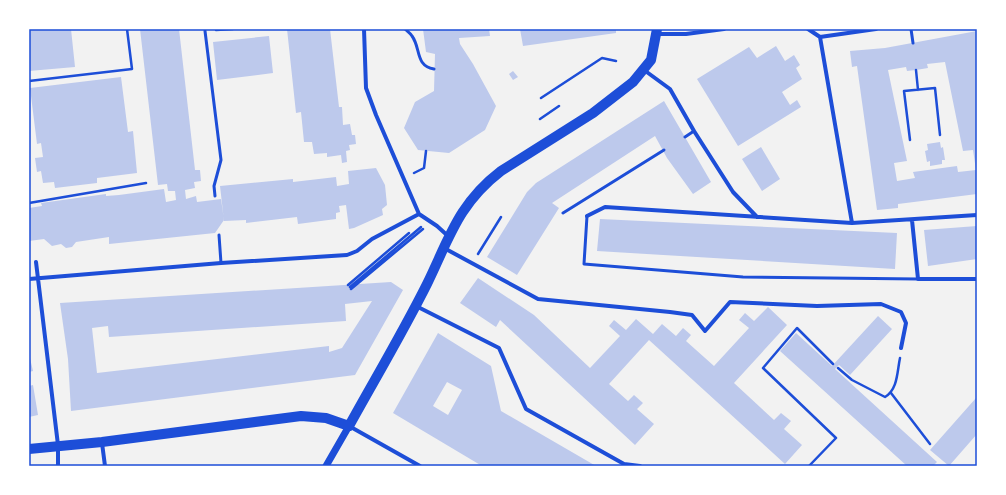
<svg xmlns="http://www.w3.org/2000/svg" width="1006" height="495" font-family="'Exo 2',sans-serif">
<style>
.building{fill:#bdc9ec;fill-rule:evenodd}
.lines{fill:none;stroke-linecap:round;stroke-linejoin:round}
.path{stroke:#1d4ed8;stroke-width:2.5}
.service{stroke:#1d4ed8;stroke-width:3}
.minor{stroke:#1d4ed8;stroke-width:4}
.tertiary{stroke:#1d4ed8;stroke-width:7}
.primary{stroke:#1d4ed8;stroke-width:10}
.neatline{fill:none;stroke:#1d4ed8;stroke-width:1.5}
</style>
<rect width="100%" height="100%" fill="#f2f2f2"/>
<!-- building -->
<path class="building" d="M29 29H71L75 67 29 71Z
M140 29H179L195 170H200L201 181 194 182 195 188 185 190 186 199 196 196 197 202 221 199 224 220 215 233 109 244V237L76 242 72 247 66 248 61 244 52 246 44 239 29 241V208L42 206 41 203 106 194V196L119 195 164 189 166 202 176 200 175 191H168L167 184 158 185Z
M287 29H330L339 107H342L343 125 350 124 352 135H355L356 144 349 145 350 150 346 151 347 162 342 163 341 155 327 157V153L314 154 312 142H304L301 112 296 113Z
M423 29H489L490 36 459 38 460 44 473 64 496 106 485 130 449 153 418 150 404 128 415 102 434 91 435 54 426 52Z
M520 29H616V33L523 46Z
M977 31V194L898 204V208L877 210 857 66 852 67 850 51 885 48ZM945 62 963 151 973 150 976 170 958 172 957 166 913 172 915 178 897 181 894 163 907 161 888 70 906 67 907 71 916 70 928 68 927 64Z
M269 36 273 73 217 80 213 42Z
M776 46 785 61 794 55 800 65 796 68 802 79 782 92 790 105 797 100 801 107 738 146 697 79 749 47 757 58Z
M513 71 518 77 513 80 509 74Z
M121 77 128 132 133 131 137 173 97 178V183L55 188 54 182 43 183 41 171 37 172 35 158 43 157 41 143 37 144 30 88Z
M664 101 711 182 693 194 667 158 655 136 552 203 559 208 517 275 487 257 527 192 536 183Z
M940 142 941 148 943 147 945 160H942V164L930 166V161L927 162 925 151 928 150 927 144Z
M761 147 780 179 762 191 742 159Z
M376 168 385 185 387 205 382 209 383 215 354 228 349 229 346 205 339 206 340 212 336 213V219L298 224 297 217 246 223V220L224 221 220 186 293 179V182L336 177 337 186 349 184 348 171Z
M600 219 897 233 895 269 597 251Z
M977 226V259L928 266 924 230Z
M478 278 534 315 590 368 620 336 609 326 614 320 626 330 636 319 653 334 662 324 676 336 683 328 691 335 686 341 714 366 749 328 739 320 745 313 754 321 768 307 787 325 734 383 774 420 781 413 791 421 784 429 802 445 785 464 649 340 609 384 628 401 634 395 643 403 637 409 654 424 635 445 500 320 496 327 460 303Z
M391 282 403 290 355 375 71 411 68 359 60 303ZM372 301 342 348 329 352V346L97 373 92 328 108 326 109 337 346 321 345 304Z
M878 316 892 329 850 375 839 365 835 369 937 462 933 466H907L780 351 796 333 832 366Z
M438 333 491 366 501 411 596 466H482L393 413ZM447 382 462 390 448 415 433 406Z
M29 354 33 371 29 372Z
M33 385 38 415 29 417V386Z
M976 398 977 434 949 466 930 450Z"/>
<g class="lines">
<!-- path -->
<path class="path" d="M216 30 233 29
M916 70 918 90
M29 81 132 69 127 29
M541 98 602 58 616 61
M540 119 559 106
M910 140 904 91 935 88 940 135
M414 173 424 168 426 151
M29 203 146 183
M478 254 501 217
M348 285 409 233
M350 287 421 227
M351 289 423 229
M838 368 852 380 885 397C898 389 897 372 900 358
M891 393 930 444
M809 466 836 438 763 368 797 328 833 364"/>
<!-- service -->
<path class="service" d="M405 29C407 31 410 33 412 36 421 48 415 66 434 69
M911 29 913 43
M205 31 221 160 214 186 215 196
M685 137 694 131
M563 213 664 150
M587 216 584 264 743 277 918 279
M219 235 221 263"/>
<!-- minor -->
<path class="minor" d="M364 29 366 88 376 115 419 214 437 226 448 236
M808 29 820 37 852 223
M657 34H686L724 29
M820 37 876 29
M644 70 670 89 694 131 733 192 757 217
M587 216 605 207 852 223 977 215
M912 220 918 279H977
M444 248 538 299 670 312 692 315 705 331 730 302 817 306 881 304 901 312 906 323 901 348
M36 262 58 445V466
M29 279 221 263 347 255 357 251 372 239 419 214
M416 306 499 348 526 409 624 464 640 466
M349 426 420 466
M102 443 105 466"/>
<!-- tertiary -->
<path class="tertiary" d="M326 466 349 426"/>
<!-- primary -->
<path class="primary" d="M29 449 102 442 301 416 326 418 349 426C375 379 403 332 427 284 449 239 458 204 501 171L593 113 633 82 651 60 657 29"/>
</g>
<!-- border -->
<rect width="1006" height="495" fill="none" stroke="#ffffff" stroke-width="60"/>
<rect x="30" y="30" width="946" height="435" class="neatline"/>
</svg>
